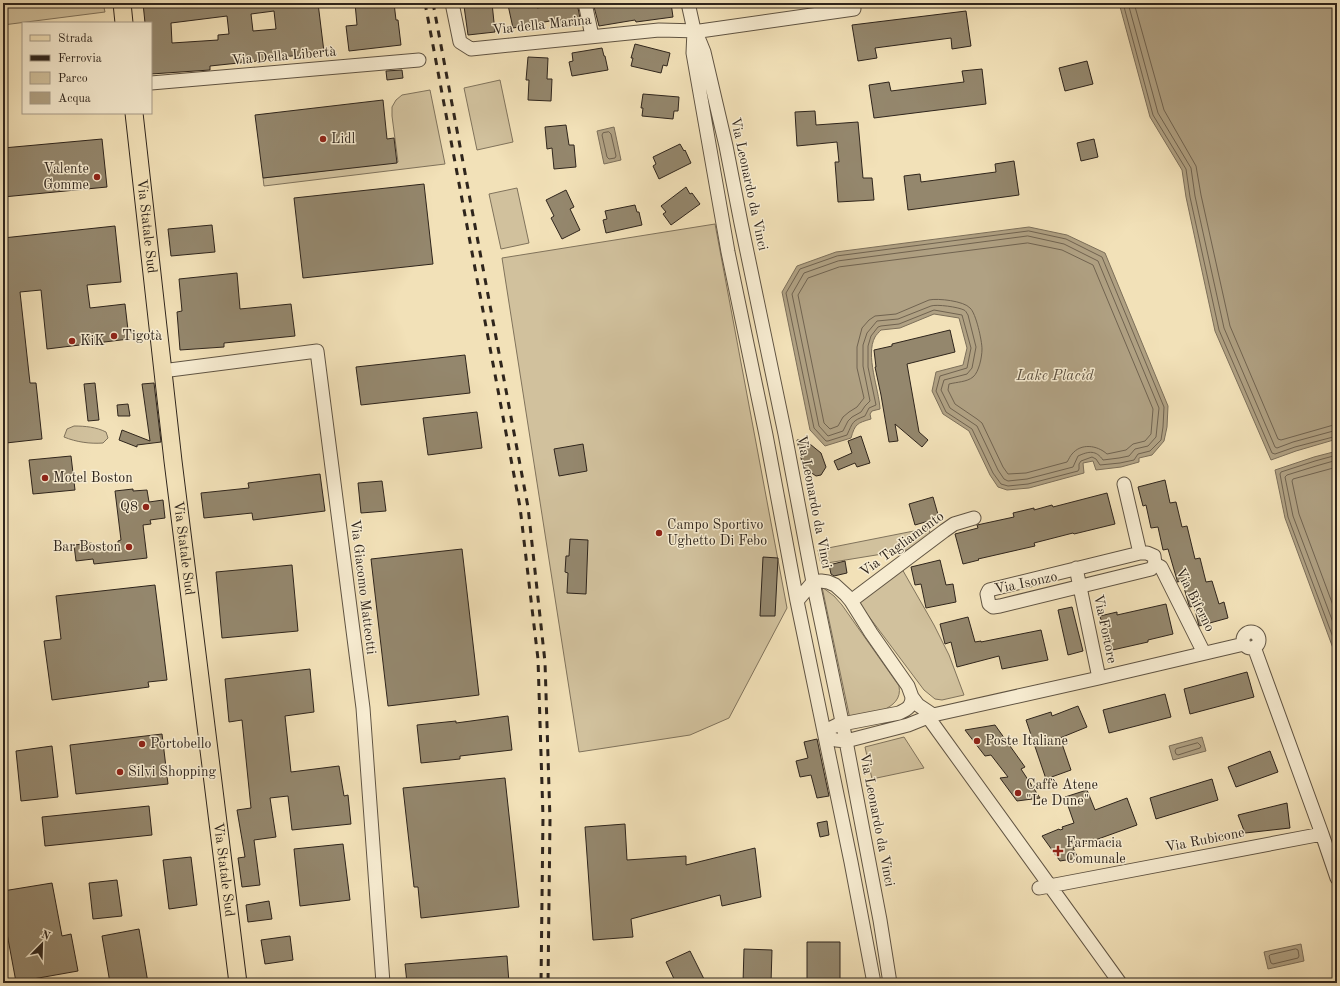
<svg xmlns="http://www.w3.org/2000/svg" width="1340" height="986" font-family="'Old Standard TT',serif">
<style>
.green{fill:#d1c19d;stroke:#80735c}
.water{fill:#b0a183;stroke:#7c6f5a}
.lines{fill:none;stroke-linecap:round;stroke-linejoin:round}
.shore{stroke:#706350;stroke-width:1}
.building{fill:#94876d;stroke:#2f251c;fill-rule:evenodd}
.minor-casing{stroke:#605443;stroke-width:15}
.major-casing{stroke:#2f251c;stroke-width:19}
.minor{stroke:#f7ecd1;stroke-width:13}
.major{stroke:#f2e1b8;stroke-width:17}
.rail{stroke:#2f251c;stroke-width:3;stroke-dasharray:7 7;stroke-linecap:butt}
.poi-dot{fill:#8f2418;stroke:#f7ecd1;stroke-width:1.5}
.labels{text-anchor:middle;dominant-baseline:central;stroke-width:3;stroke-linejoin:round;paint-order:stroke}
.street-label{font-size:14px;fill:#2f251c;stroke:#f7ecd1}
.poi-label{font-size:14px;fill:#2f251c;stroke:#f7ecd1;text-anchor:start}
.water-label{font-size:15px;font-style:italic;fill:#5c5040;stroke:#f7ecd1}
</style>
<rect width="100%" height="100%" fill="#f2e1b8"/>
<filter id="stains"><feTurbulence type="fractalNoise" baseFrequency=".005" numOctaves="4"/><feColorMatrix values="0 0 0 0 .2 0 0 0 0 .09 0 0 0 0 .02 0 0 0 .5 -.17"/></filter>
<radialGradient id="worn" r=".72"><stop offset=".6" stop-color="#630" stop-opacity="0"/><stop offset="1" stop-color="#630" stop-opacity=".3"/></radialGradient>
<!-- green -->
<path class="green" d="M3 3H103L105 12 3 25Z
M500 80 513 142 477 150 464 88Z
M430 90 445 164 264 186 263 178 398 162 392 116V107L396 100 402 95Z
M517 188 529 243 501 249 489 194Z
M715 224 787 608 729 718 690 735 579 752 502 258Z
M74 426C85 426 96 427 106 432L108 438 103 443C90 444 76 442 64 437L67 429Z
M929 528 931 538 919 548 821 564 818 550Z
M902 569 934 625 949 655 964 695 942 700 935 699 924 690 858 602Z
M822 587 834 596 842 605 899 686C904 711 866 715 850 719Z
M904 737 924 768 872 779 865 747Z"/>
<!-- water -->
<path class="water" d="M1119 3H1337V439L1296 451 1271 460 1215 331 1186 197 1182 170 1150 117Z
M614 127 621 160 604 164 597 131Z
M1029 227 1067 235 1105 253 1168 406 1167 427 1164 441 1152 455 1139 458V462L1121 467 1096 470 1093 461 1083 463 1084 473 1029 488 1007 490 998 487 990 475 969 431 943 414 932 391 936 372 963 365 967 348 959 318 934 314 900 328 881 330C879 332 876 335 875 337 865 355 879 389 880 409L872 411 870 414 871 419C857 423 855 424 851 438L825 446 810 430 782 292 797 266 836 252Z
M1337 451V659L1285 518 1275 470 1314 457Z
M1202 737 1206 751 1173 760 1169 746Z
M1301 944 1304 961 1268 969 1264 952Z"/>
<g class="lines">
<!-- shore -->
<path class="shore" d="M1123 3 1153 115 1186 169 1190 197 1219 330 1272 453 1275 454 1295 447 1337 436
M1128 3 1158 113 1191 168 1195 196 1224 328 1275 447 1277 448 1293 442 1337 430
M1134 3 1164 110 1196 166 1201 195 1230 326 1278 439 1281 440 1337 424
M609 132 611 134 616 156 615 158 609 159 607 157 602 135 603 133Z
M1029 231 1066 239 1102 257 1164 407 1163 427 1161 440 1150 451 1138 454 1134 460 1120 463 1100 465 1096 459 1092 457 1081 461 1079 464V469L1078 471 1028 484 1008 486 1001 484 993 473 972 429 946 412 936 391 940 376 967 368 971 348 962 315 934 310 899 324 881 326 878 327 871 336 868 346V367L876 405 869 408 865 416C852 421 853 422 847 435L828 441H826L814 428 786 293 800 269 837 256Z
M1028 236 1064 244 1098 261 1159 408 1156 437 1148 446 1135 449 1129 456 1119 458 1103 460C1096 450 1089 451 1078 456L1073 467 1027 479 1008 481 1004 479 998 470 977 426 950 408 941 390 944 380 967 374 972 368 976 347 968 315C966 312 966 311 964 310 958 307 937 304 931 306L898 319 877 321 867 333 863 345V366L870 401 865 406 861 412 852 417 848 421 843 431 828 436 819 426 792 294 804 273 838 261Z
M1028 243 1062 250 1093 265 1153 409 1151 434 1145 441 1133 444 1126 450 1107 454C1097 445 1081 443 1072 454 1070 456 1069 459 1067 462L1026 473 1008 474 1003 467 982 423 977 419 955 404 948 390 949 384C957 382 967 382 973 377 979 372 982 357 982 349 982 341 976 313 970 308 964 301 938 298 929 300L896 314 875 316 869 320 862 328 857 347V368L864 398 857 407 849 412 843 417 838 426 830 429 824 423 798 295 808 278 839 267Z
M1337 455 1315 461 1281 472 1280 474 1288 517 1337 648
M1337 460 1316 466 1287 475 1285 477 1293 516 1337 633
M1337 467 1293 479 1292 481 1299 514 1337 616
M1198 743 1201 746 1200 748 1178 755 1176 754 1175 751 1176 749Z
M1296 949 1298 950 1299 956 1298 958 1273 964 1271 963 1269 956 1270 955Z"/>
</g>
<!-- building -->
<path class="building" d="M143 3H318L324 52 267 59V60L210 66V70L151 74V23H145ZM274 11 276 29 253 31 251 14ZM227 16 229 34 218 35V40L172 43 171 23Z
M355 3H394L396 20H398L401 45 349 51 346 26 357 25Z
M485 3H492L495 32 468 35 464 6Z
M516 3H536L537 8 566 3H577L581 23 556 28 555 20 513 28 508 5Z
M593 3H671L673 17 636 22 635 20 599 26Z
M966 11 971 46 952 49 951 38 875 48 877 58 858 61 852 25Z
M635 44 670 53 667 66 663 65 661 73 631 66 633 58H631Z
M602 48 604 56H605L608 70 572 76 569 62 573 61 572 53Z
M528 57 548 58 547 79H552L551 101 528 100 529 80H526Z
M1087 61 1093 84 1065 91 1059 68Z
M982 69 986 104 874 118 869 85 889 82 891 91 964 82 962 71Z
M402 70 403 78 387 80 386 71Z
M643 94 679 97 678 111H674L673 119 642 116 643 108H641Z
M383 100 387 139 394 138 397 163 263 178 255 115Z
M815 111 816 125 858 122 863 178H872L874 200 838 202 835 162H839L837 142 797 146 795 112Z
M566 125 569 145H574L576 167 554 169 552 148 547 149 545 127Z
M102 139 107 187 3 197V148Z
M1094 139 1098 157 1081 161 1077 143Z
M680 144 684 151 685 150 691 163 659 179 653 166 656 164 653 157Z
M1014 161 1019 195 908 210 904 176 920 174 921 182 996 172 995 164Z
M424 184 433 264 303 278 294 198Z
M686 187 690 194 692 193 700 204 671 225 663 214 666 212 661 206Z
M566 190 574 207 570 209 580 230 562 239 551 218 554 216 546 200Z
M635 205 637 212H639L642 225 606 233 603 220 607 219 605 211Z
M212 225 215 252 171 256 168 229Z
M115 226 121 282 87 285 90 308 125 304 129 339 47 349 41 290 20 292 30 383H36L42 439 6 443 3 418V238Z
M237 273 240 309 291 304 295 336 224 343V347L180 350 177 312 182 311 179 279Z
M950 330 955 352 907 364 919 432 928 440 922 447 895 424 898 441 889 442 881 395 875 367H876L874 350 892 346V344Z
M465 355 470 393 361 405 356 367Z
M95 383 99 420 88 421 84 384Z
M154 383 161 442 137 445V447L119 440 122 430 150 441 142 384Z
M128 404 130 416H118L117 405Z
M477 412 482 448 428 455 423 418Z
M861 436 870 463 857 467 855 463 838 470 834 461 852 453 848 441Z
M797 440H805L821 453 826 467 821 475 816 476 803 467Z
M583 444 587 471 559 476 554 449Z
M71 456 75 490 33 494 29 460Z
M320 474 325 511 253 520 252 513 204 518 201 493 249 488 248 483Z
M1165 480 1170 503 1176 502 1182 527 1187 526 1195 559 1200 558 1206 582 1212 581 1219 604 1224 602 1228 618 1199 626 1194 606 1190 607 1189 605 1182 581 1177 582V580L1168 549 1163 550 1158 527 1151 528 1146 505 1143 506 1138 487Z
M382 481 386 511 361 513 358 483Z
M133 489V491L147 490 149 502 163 500 165 518 150 520 151 524 143 525 147 558 94 564 93 559 76 561 74 545 92 543 93 548 118 545V541L121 540 115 491Z
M1107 493 1115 524 1074 534 1073 533 1034 543 1035 546 978 559 979 560 963 564 955 534 978 528 977 525 1014 517 1013 513 1034 508V510L1052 505 1053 507Z
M933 497 939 518 915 525 909 504Z
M570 539 588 540 586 594 567 593 568 573 565 572 566 556H569Z
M462 549 479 695 388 706 371 559Z
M763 557 778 558 775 616H760Z
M940 560 946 585 953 584 956 602 926 608 921 584 915 585 911 567Z
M845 561 847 573 834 576 831 574 829 565Z
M292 565 298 631 222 638 216 572Z
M155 585 167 680 148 682 149 687 52 700 44 641 61 639 56 596Z
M1166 604 1173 634 1148 640V642L1108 651 1100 616 1117 612V615Z
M1072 607 1083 651 1068 655 1058 610Z
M968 617 975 642 981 641V642L1041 630 1048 660 1002 669 999 656 957 667 951 642 945 644 940 624Z
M310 669 314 712 285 716 291 772 339 766 344 796 348 795 351 824 292 830 288 796 270 798 276 837 254 840 260 885 242 887 238 858 245 857 237 810 251 808 242 720 229 722 225 679Z
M1247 672 1254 697 1190 714 1184 689Z
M1165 694 1171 717 1109 733 1103 710Z
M1078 706 1087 727 1060 738 1071 770 1046 779 1026 720 1051 712 1052 716Z
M508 716 512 750 460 756V759L421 763 417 725 456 721V723Z
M995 725 1025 767 1021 769 1040 798 1017 801 1000 778 1008 777 991 755 985 756 965 730Z
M162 734 168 784 76 794 70 745Z
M817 739 829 796 817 798 811 775 800 777 796 761 808 758 804 742Z
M52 746 58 797 21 801 16 751Z
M1270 751 1278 772 1236 787 1228 767Z
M505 778 519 907 421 918 418 887H414L403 788Z
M1212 779 1218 800 1156 819 1150 798Z
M1087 790 1095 810 1127 798 1137 825 1073 848 1078 858 1060 861 1042 836 1059 829 1060 830 1063 829 1062 827 1074 823 1065 797Z
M1287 803 1290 828 1245 833 1238 815Z
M149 806 152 835 45 846 42 817Z
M827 821 829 835 820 837 817 823Z
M625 824 627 860 686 856V865L755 848 761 897 722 906 720 895 631 919 633 937 593 940 585 827Z
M343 844 350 900 300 906 294 849Z
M191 857 197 905 169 909 163 860Z
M117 880 122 916 93 919 89 883Z
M52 883 62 936 71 934 78 971 16 982 6 928H3V891Z
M269 901 272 919 248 922 246 905Z
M139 929 148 983H110L102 936Z
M290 936 293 960 265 964 261 940Z
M807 942H840V980H807Z
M744 949 772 950 771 983H743Z
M690 951 706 983H676L666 962Z
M507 956 509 983H407L405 964Z"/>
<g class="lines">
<defs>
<path id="minor" d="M452 3 460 42 471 49 659 30 700 31 854 9
M585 3 592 36
M688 3 694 30 693 53 728 252 766 435 797 601 851 862 874 983
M695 32 700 42 704 52 726 146 741 223 785 434 813 582 846 741 880 920 890 983
M151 83 419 60
M162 371 317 351 363 708 383 983
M1124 484 1140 553
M1140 553H1147L1154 556 1155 564 1151 569 1000 606 993 607 989 604 987 594 989 590Z
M1155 564 1161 567 1204 653
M1076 568 1099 678
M797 601 813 582 821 581 828 582 835 585 846 595 851 601 871 633 908 686 912 697 918 705 933 715
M851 601 944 531 954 524 974 518
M1243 640a8 8 0 1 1 16 0a8 8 0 1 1-16 0Z
M1254 647 1322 834
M928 717 1120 983
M825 736 836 740 846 741 908 725 933 715 1099 678 1244 644
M825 736 829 729 837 725 899 713C908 709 912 706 912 697
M1039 888 1322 834 1337 878"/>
<g id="major">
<path d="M122 3 124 23"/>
<path id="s1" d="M134 113 173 461 238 983"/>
</g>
</defs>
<!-- minor casing -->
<use href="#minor" class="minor-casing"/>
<!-- major casing -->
<use href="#major" class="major-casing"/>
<!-- minor -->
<use href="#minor" class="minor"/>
<!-- major -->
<use href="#major" class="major"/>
<!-- rail -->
<path class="rail" d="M425 3 520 507 538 659 543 817 541 983
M433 3 528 507 545 662 550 820 548 983"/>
</g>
<!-- markers -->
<g class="poi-dot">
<circle cx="323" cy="139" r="4"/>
<circle cx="97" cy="177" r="4"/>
<circle cx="114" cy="336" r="4"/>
<circle cx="72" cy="341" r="4"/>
<circle cx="45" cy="478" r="4"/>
<circle cx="146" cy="507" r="4"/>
<circle cx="659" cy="533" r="4"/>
<circle cx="129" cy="547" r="4"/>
<circle cx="977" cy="741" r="4"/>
<circle cx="142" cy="744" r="4"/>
<circle cx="120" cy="772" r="4"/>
<circle cx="1018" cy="793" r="4"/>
<path d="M1056 845h4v4h4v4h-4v4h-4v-4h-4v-4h4z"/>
</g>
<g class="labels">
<!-- street labels -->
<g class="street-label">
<text transform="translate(542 25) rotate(-6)">Via della Marina</text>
<text transform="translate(284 56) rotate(-5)">Via Della Libertà</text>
<text transform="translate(749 184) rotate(78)">Via Leonardo da Vinci</text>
<text stroke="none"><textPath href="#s1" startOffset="114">Via Statale Sud</textPath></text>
<text transform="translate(814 502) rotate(79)">Via Leonardo da Vinci</text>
<text transform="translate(902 544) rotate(-36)">Via Tagliamento</text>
<text stroke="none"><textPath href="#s1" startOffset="438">Via Statale Sud</textPath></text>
<text transform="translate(1026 583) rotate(-12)">Via Isonzo</text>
<text transform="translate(363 587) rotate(83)">Via Giacomo Matteotti</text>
<text transform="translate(1195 600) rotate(63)">Via Biferno</text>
<text transform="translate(1105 629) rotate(78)">Via Fortore</text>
<text transform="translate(877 820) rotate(79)">Via Leonardo da Vinci</text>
<text transform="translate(1205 840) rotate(-11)">Via Rubicone</text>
<text stroke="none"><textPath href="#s1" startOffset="762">Via Statale Sud</textPath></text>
</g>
<!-- poi labels -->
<g class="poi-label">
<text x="331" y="139">Lidl</text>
<text x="89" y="169" text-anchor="end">Valente<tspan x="89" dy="16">Gomme</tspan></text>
<text x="122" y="336">Tigotà</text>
<text x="80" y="341">KiK</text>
<text x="53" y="478">Motel Boston</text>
<text x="138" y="507" text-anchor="end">Q8</text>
<text x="667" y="525">Campo Sportivo<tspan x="667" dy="16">Ughetto Di Febo</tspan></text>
<text x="121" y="547" text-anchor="end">Bar Boston</text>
<text x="985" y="741">Poste Italiane</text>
<text x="150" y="744">Portobello</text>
<text x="128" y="772">Silvi Shopping</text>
<text x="1026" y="785">Caffè Atene<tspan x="1026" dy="16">"Le Dune"</tspan></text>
<text x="1066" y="843">Farmacia<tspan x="1066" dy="16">Comunale</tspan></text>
</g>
<!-- water labels -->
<g class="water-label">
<text x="1055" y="376">Lake Placid</text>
</g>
</g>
<!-- margin -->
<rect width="1340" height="986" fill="none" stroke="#f2e1b8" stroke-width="16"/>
<rect x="4" y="4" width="1332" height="978" fill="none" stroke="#2f251c" stroke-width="2"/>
<rect x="8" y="8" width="1324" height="970" fill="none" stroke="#2f251c"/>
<!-- legend -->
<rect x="22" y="22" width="130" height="92" fill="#f7ecd1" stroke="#a79c89"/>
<rect x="30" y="35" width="20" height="6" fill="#f2e1b8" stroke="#a79c89"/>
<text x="58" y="42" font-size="12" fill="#2f251c">Strada</text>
<rect x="30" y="55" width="20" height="6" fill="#2f251c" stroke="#a79c89"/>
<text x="58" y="62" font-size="12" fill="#2f251c">Ferrovia</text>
<rect x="30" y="72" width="20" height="12" fill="#d1c19d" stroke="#a79c89"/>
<text x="58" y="82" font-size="12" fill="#2f251c">Parco</text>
<rect x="30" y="92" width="20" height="12" fill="#b0a183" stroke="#a79c89"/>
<text x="58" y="102" font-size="12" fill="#2f251c">Acqua</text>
<!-- north arrow -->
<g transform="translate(42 944) rotate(23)" stroke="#f7ecd1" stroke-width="3" paint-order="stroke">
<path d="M0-3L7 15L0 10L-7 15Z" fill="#2f251c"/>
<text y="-6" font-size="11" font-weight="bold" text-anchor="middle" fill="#2f251c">N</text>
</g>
<rect width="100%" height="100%" filter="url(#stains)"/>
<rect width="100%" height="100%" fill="url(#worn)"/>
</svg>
